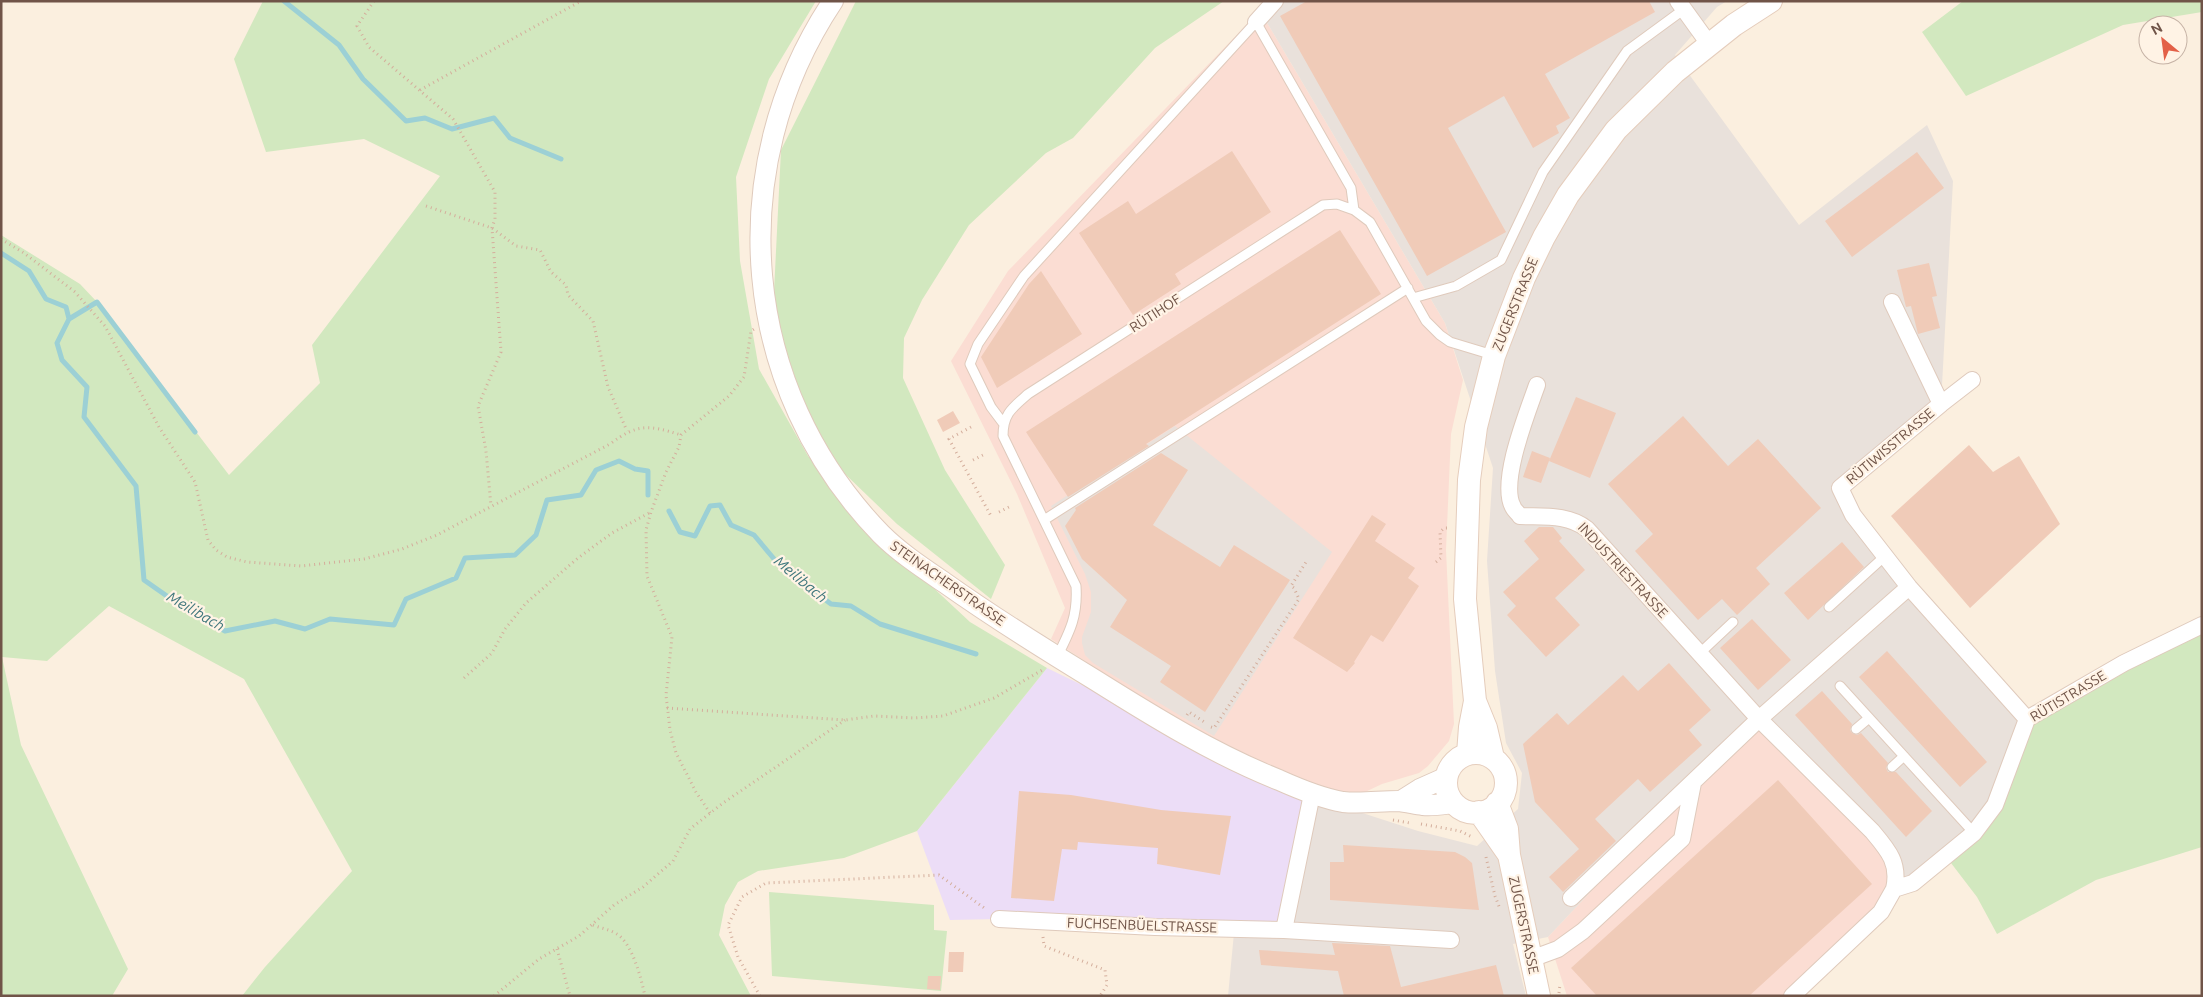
<svg xmlns="http://www.w3.org/2000/svg" width="2203" height="997" font-family="Ubuntu,sans-serif">
<style>
.commercial{fill:#fbddd3}
.industrial{fill:#e9e1db}
.education{fill:#ecddf7}
.green{fill:#d2e8bf}
.lines{fill:none;stroke-linecap:round;stroke-linejoin:round}
.stream{stroke:#9cd0d5;stroke-width:5}
.building{fill:#f0cbb8}
.service-casing{stroke:#dfcabc;stroke-width:11}
.minor-casing{stroke:#dfcabc;stroke-width:18}
.tertiary-casing{stroke:#dfcabc;stroke-width:22}
.secondary-casing{stroke:#e5cdbc;stroke-width:24}
.path{stroke:#d4ae9c;stroke-width:3;stroke-dasharray:1 4;stroke-linecap:butt}
.service{stroke:#fff;stroke-width:9}
.minor{stroke:#fff;stroke-width:16}
.tertiary{stroke:#fff;stroke-width:20}
.secondary{stroke:#fff;stroke-width:22}
.labels{text-anchor:middle;dominant-baseline:central;stroke-width:4.5;stroke-linejoin:round;paint-order:stroke}
.street-label{font-size:14px;fill:#705448;stroke:#fff3e5}
.water-label{font-size:15px;font-style:italic;fill:#40777d;stroke:#fff3e5}
</style>
<rect width="100%" height="100%" fill="#fbefdf"/>
<!-- commercial -->
<path class="commercial" d="M1260 11 1445 323 1463 380 1451 434 1446 550 1454 724 1449 741 1428 766 1419 773 1382 784 1344 802 1209 741 1051 639 1065 608 1017 494 951 361 1008 271Z
M1759 719 1873 831 1895 891 1792 996H1567L1548 937 1693 783Z"/>
<!-- industrial -->
<path class="industrial" d="M1278 1H1727L1717 7 1675 55 1799 225 1927 125 1953 181 1941 404 1840 488 1853 515 2027 719 1974 833 1894 889V863L1759 719 1693 783 1548 937 1513 944 1526 996H1228L1234 933 1313 797 1418 831 1477 846 1518 809 1522 773 1506 743 1495 671 1487 561 1493 468 1445 323 1260 11Z
M1175 426 1332 552 1214 736 1093 663 1085 655 1082 643V637L1091 612V592L1085 574 1051 506Z"/>
<!-- education -->
<path class="education" d="M1047 668 1309 795 1283 929 999 919 950 920 917 831Z"/>
<!-- green -->
<path class="green" d="M263 1H816L769 79 736 177 740 261 759 369 808 456 881 539 970 622 1047 668 917 831 844 858 758 871 738 882 725 905 719 935 751 996H242L265 967 352 871 244 679 109 606 47 661 2 657 21 745 128 969 112 996H1V235L80 284 97 302 229 475 320 383 312 345 440 176 364 139 266 152 234 59Z
M856 1H1224L1155 48 1073 138 1046 153 969 225 922 300 904 338 903 378 945 470 1005 565 991 599 897 524 819 449 773 312 781 150Z
M1963 1H2202V12L2123 25 1966 96 1922 32Z
M2202 625V847L2096 880 1997 934 1977 897 1951 863 1956 849 1974 833 2027 719Z
M769 892 934 905V930L947 931 941 991 772 976Z"/>
<g class="lines">
<!-- stream -->
<path class="stream" d="M284 1 339 45 363 79 406 121 425 118 452 129 494 118 510 138 561 159
M1 253 29 271 46 299 66 307 69 319 57 343 62 360 87 387 84 417 136 486 144 580 184 608 225 631 275 621 305 629 330 619 394 625 406 599 456 578 465 558 515 555 536 535 547 500 581 495 596 470 619 461 635 469 648 471V495
M69 319 97 302 195 432
M669 511 680 532 695 536 710 506 720 505 731 525 754 535 780 566 831 604 851 606 880 624 976 654"/>
</g>
<!-- building -->
<path class="building" d="M1307 1H1649L1655 12 1545 74 1570 118 1556 126 1559 133 1533 148 1504 96 1448 128 1506 232 1427 276 1280 16Z
M1232 151 1271 212 1175 274 1181 284 1133 315 1079 233 1128 201 1136 214Z
M1917 152 1944 188 1852 257 1825 221Z
M1340 230 1381 294 1146 444 1149 446 1068 497 1026 432Z
M1929 263 1937 296 1932 297 1940 328 1918 334 1911 306 1906 307 1897 270Z
M1041 271 1082 334 997 388 981 357 1029 284Z
M1576 397 1616 413 1590 478 1549 461Z
M953 411 960 423 943 432 937 420Z
M1683 416 1728 466 1758 439 1821 508 1756 568 1770 584 1737 615 1722 599 1698 620 1635 551 1653 534 1608 484Z
M1969 445 1993 472 2019 456 2060 524 1970 608 1891 516Z
M1532 451 1550 458 1541 483 1523 477Z
M1161 453 1188 470 1153 525 1220 567 1234 545 1290 580 1205 712 1160 682 1171 666 1110 627 1127 600 1082 559 1065 526 1076 510 1075 508Z
M1372 515 1386 524 1375 541 1415 568 1408 578 1419 586 1383 642 1371 635 1354 662 1355 663 1347 672 1293 638Z
M1539 527H1553L1562 538 1559 541 1585 570 1555 598 1580 625 1546 657 1507 615 1516 606 1503 592 1539 559 1524 541Z
M1842 542 1864 567 1808 620 1784 593Z
M1752 619 1791 660 1758 690 1720 648Z
M1887 651 1987 762 1960 787 1859 677Z
M1669 663 1711 710 1689 730 1702 745 1650 792 1638 779 1595 819 1616 841 1563 892 1549 877 1579 849 1535 802 1523 744 1557 713 1568 725 1623 675 1638 691Z
M1822 691 1852 724 1850 730 1852 733 1857 735 1861 733 1888 763 1886 768 1888 772H1896L1932 811 1906 837 1795 715Z
M1778 780 1872 884 1749 996H1597L1571 968Z
M1019 791 1071 795 1161 810 1231 816 1220 875 1157 864 1158 848 1078 842 1077 850 1062 849 1054 901 1011 898Z
M1343 845 1455 852 1465 857 1472 863 1479 910 1330 900V862H1344Z
M1332 943 1390 946 1401 987 1496 965 1504 996H1344L1338 971 1261 965 1259 950 1335 955Z
M949 952H964L963 972H948Z
M928 976H941L940 990 927 989Z"/>
<g class="lines">
<defs>
<path id="service" d="M1413 298 1456 286 1501 260 1543 172 1627 51 1683 10
M1003 423 991 407 970 364 978 344 1024 276 1256 22 1351 188 1354 210
M1044 520 1408 288
M1829 607 1885 556
M1700 653 1733 622
M1057 657C1070 631 1078 616 1076 586L1003 436C1003 414 1012 408 1028 394L1323 205 1337 204 1354 210 1370 222 1426 321 1440 335 1450 342 1493 355
M1840 686 1974 833
M1856 729 1869 718
M1892 767 1904 756"/>
<path id="minor" d="M1678 1 1709 44
M1256 22 1275 1
M1892 302 1941 404 1840 488 1853 515 1909 587 2027 719
M1537 385C1528 411 1499 482 1513 507 1514 510 1518 513 1520 516 1544 517 1568 514 1587 529L1759 719 1872 831C1888 850 1900 863 1894 889
M1941 404 1972 380
M1571 898 1759 719 1909 587
M999 919 1155 927 1284 930 1312 794
M1284 930 1451 940
M1531 959 1558 949 1583 931 1682 839 1693 783
M1792 996 1881 912 1894 889 1913 883 1974 833 1995 805 2027 719 2124 663 2202 625"/>
<path id="tertiary" d="M833 1C721 169 740 389 881 534 900 553 923 568 945 583 993 617 1044 649 1095 680 1154 717 1214 754 1279 780 1299 789 1320 798 1343 802 1361 804 1380 801 1398 801 1407 802 1415 804 1423 805 1433 806 1444 804 1453 803
M1401 801 1420 789 1447 777"/>
<path id="secondary" d="M1446 783a30 30 0 1 1 60 0a30 30 0 1 1-60 0Z
M1468 754 1470 727 1475 701
M1493 758 1486 728 1475 701 1465 599 1469 480 1476 427 1494 356 1524 278 1544 237 1568 195 1616 130 1675 72 1734 25 1771 1
M1497 803 1507 829 1509 855 1539 996
M1479 812 1509 855"/>
</defs>
<!-- service casing -->
<use href="#service" class="service-casing"/>
<!-- minor casing -->
<use href="#minor" class="minor-casing"/>
<!-- tertiary casing -->
<use href="#tertiary" class="tertiary-casing"/>
<!-- secondary casing -->
<use href="#secondary" class="secondary-casing"/>
<!-- path -->
<path class="path" d="M374 1 357 26 369 47 453 119 495 192V219L492 228 501 352 478 406 486 451 491 506
M420 90 581 1
M426 206 492 228 516 246 540 250 551 272 566 285 568 295 593 321 608 387 627 431
M1 239 24 253 75 292 105 326 159 427 195 482 208 540 216 550 227 557 247 562 301 566 364 559 402 549 437 535 610 444C638 423 649 425 681 435
M971 427 949 439 991 516
M973 460 985 454
M999 512 1011 506
M1436 562 1441 558 1440 532 1444 528H1449
M464 678 492 653 505 629 526 603 578 558 612 533 651 512
M667 708 845 720 874 716 914 718 943 716 994 698 1044 669
M1187 715 1189 712 1206 723
M1211 727 1214 728 1299 599 1294 588 1291 586 1306 562
M710 813 696 792 676 753 670 730 666 695 672 637 647 576 646 530 651 512 666 472 679 447 681 435 729 396 744 377 751 331 754 329
M1393 820 1410 823
M1421 824 1460 831 1472 837
M1486 857 1495 896 1500 909
M593 925C600 928 608 929 615 933 632 941 641 978 645 996
M1043 937 1044 946 1105 970 1107 985 1100 996
M557 949 570 996
M1559 993 1560 984
M494 996 539 959 579 936 614 905 643 887 673 861 690 829 723 803 845 720
M760 996 738 957 728 925 742 897 766 883 939 875 987 910"/>
<!-- service -->
<use href="#service" class="service"/>
<!-- minor -->
<use href="#minor" class="minor"/>
<!-- tertiary -->
<use href="#tertiary" class="tertiary"/>
<!-- secondary -->
<use href="#secondary" class="secondary"/>
</g>
<g class="labels">
<!-- street labels -->
<g class="street-label">
<text transform="translate(1515 304) rotate(-68)">ZUGERSTRASSE</text>
<text transform="translate(1155 313) rotate(-33)">RÜTIHOF</text>
<text transform="translate(1890 446) rotate(-40)">RÜTIWISSTRASSE</text>
<text transform="translate(1623 570) rotate(47)">INDUSTRIESTRASSE</text>
<text transform="translate(948 583) rotate(35)">STEINACHERSTRASSE</text>
<text transform="translate(2068 696) rotate(-31)">RÜTISTRASSE</text>
<text transform="translate(1142 925) rotate(2)">FUCHSENBÜELSTRASSE</text>
<text transform="translate(1524 925) rotate(78)">ZUGERSTRASSE</text>
</g>
<!-- water labels -->
<g class="water-label">
<text transform="translate(801 579) rotate(40)">Meilibach</text>
<text transform="translate(196 611) rotate(30)">Meilibach</text>
</g>
</g>
<!-- border -->
<rect width="2203" height="997" fill="none" stroke="#705448" stroke-width="5"/>
<!-- north arrow -->
<g transform="translate(2163 40) rotate(331)"><circle r="24" fill="#fff3e5" stroke="#c6b3a6"/>
<path d="M0-4L9 19L0 12L-9 19Z" fill="#e36047"/>
<text y="-8" font-size="14" font-weight="bold" text-anchor="middle" fill="#705448">N</text>
</g>
</svg>
